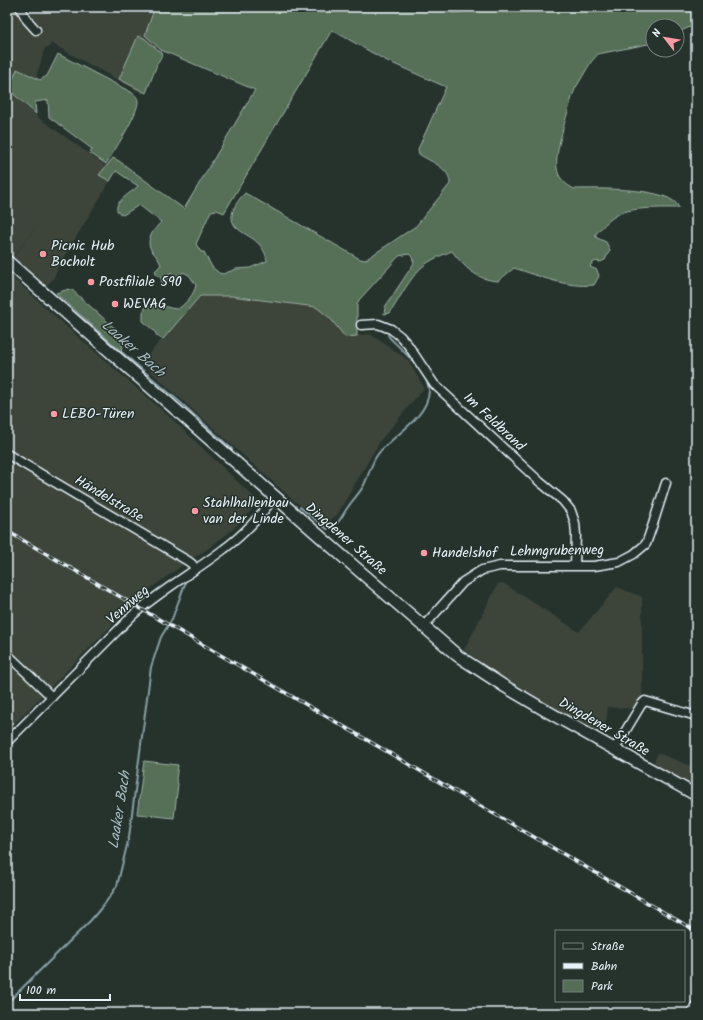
<svg xmlns="http://www.w3.org/2000/svg" width="703" height="1020" font-family="Kalam,sans-serif">
<style>
.built{fill:#3c443a}
.green{fill:#546f56;stroke:#9eb0a7;fill-rule:evenodd}
.lines{fill:none;stroke-linecap:round;stroke-linejoin:round}
.stream{stroke:#889fa5;stroke-width:2}
.minor-casing{stroke:#e8f1f8;stroke-width:11}
.major-casing{stroke:#e8f1f8;stroke-width:14}
.minor{stroke:#26332d;stroke-width:8}
.major{stroke:#26332d;stroke-width:11}
.rail-casing{stroke:#e8f1f8;stroke-width:3.5}
.rail{stroke:#26332d;stroke-width:2;stroke-dasharray:6;stroke-linecap:butt}
.poi-dot{fill:#ff9aa2;stroke:#26332d;stroke-width:1.5}
.labels{text-anchor:middle;dominant-baseline:central;stroke-width:3;stroke-linejoin:round;paint-order:stroke}
.poi-label{font-size:14px;fill:#e8f1f8;stroke:#26332d;text-anchor:start}
.street-label{font-size:14px;fill:#e8f1f8;stroke:#26332d}
.water-label{font-size:15px;font-style:italic;fill:#a8bbc1;stroke:#26332d}
</style>
<rect width="100%" height="100%" fill="#26332d"/>
<filter id="ink" filterUnits="userSpaceOnUse"><feTurbulence type="fractalNoise" baseFrequency=".025" numOctaves="2"/><feDisplacementMap in="SourceGraphic" scale="8" xChannelSelector="R" yChannelSelector="G"/><feConvolveMatrix kernelMatrix="1 2 1 2 8 2 1 2 1" color-interpolation-filters="sRGB"/></filter>
<g filter="url(#ink)">
<!-- built -->
<path class="built" d="M7 7H155L145 35 157 47 143 94 51 43 49 47 45 48 36 78 11 81 7 79Z
M7 89 39 118 106 166 100 175 110 181 61 262 53 279 46 286 13 258 39 223 13 257 7 252Z
M7 272 61 322 172 419 259 502 231 531 206 550 191 559 143 594 7 731Z
M200 296H231L316 307 330 318 345 337 370 334 408 360 424 388 380 441 337 515 329 521 321 520 293 500 141 363Z
M503 583 579 632 617 587 642 597V696L635 709 608 707 606 721 598 734 498 676 464 650 498 584Z
M658 753 696 768V788L653 764Z"/>
<!-- green -->
<path class="green" d="M155 7H447L452 13 463 12 470 7H696V24L677 33V26H653V43L598 54 591 62 575 89 572 97C568 113 554 153 557 168 558 178 566 185 574 189 594 189 672 186 679 208 665 208 631 207 619 214 609 219 602 227 595 235L597 238 606 242 610 250 605 260 600 262 596 261 591 264 590 267 597 270 599 276 594 285C566 288 540 276 514 268L498 281C477 280 464 267 452 251 442 255 430 260 422 267 409 279 400 298 390 313L384 314 385 307 414 263 412 257 409 254 399 256 359 300 357 305V336L345 337 330 318 316 307 231 296H200L163 339 157 336 155 332 143 321V312L148 303C159 302 167 309 178 309 186 303 194 295 196 285L189 275 183 272 179 277 175 276 171 272 169 274 168 282 165 284 162 283 161 278 157 275 155 271 161 265C159 259 156 256 152 251 144 240 154 230 161 222L139 205 123 215C104 207 133 192 138 186L116 171 110 181 99 175 113 158 119 161 184 209 255 90 161 50 145 35ZM332 30 385 60 446 87 418 149 419 154C430 162 450 167 450 184L416 226 365 260 360 259 245 193C237 201 225 217 237 228 243 234 253 237 259 244 264 250 266 254 267 261L250 268 236 269 223 274 219 273 212 267 204 252H201L196 244 211 211 217 210 224 213Z
M138 36 144 38 163 54 158 62 146 93 119 79Z
M58 54 131 92C135 95 138 97 138 102 138 114 113 153 106 164L90 153 92 149 49 117 48 100 35 102 36 114 9 90 17 69 40 80 47 76Z
M69 289 72 290 128 340 123 345 121 351 56 293Z
M144 761 178 765 176 779 178 784 174 818 137 814Z"/>
<g class="lines">
<!-- stream -->
<path class="stream" d="M7 253 13 258
M20 265 181 403 232 449
M300 507 327 529C331 527 335 525 338 522 342 518 344 512 348 507 353 499 360 493 364 485 369 475 371 463 378 454 392 436 428 418 429 391 429 374 401 349 390 338L388 335
M7 1003 91 920 106 902 117 886 129 837 151 667 161 637 172 619 185 584"/>
<defs>
<path id="minor" d="M20 7 27 20 36 30
M361 325 378 324 391 329 400 336 408 345 434 384 540 482 563 501 571 511 575 523 576 535 575 565
M7 454 188 561 192 564 195 569
M423 627 463 582 482 570 500 566H594L619 562 634 554 646 544 653 524 666 483
M7 654 52 697
M7 742 133 615C161 590 194 572 224 549 242 536 262 515 275 496
M614 750 641 705 645 701 696 716
M691 1013 696 1005"/>
<path id="major" d="M7 261 348 561 458 656 504 686 543 709 696 795"/>
</defs>
<!-- minor casing -->
<use href="#minor" class="minor-casing"/>
<!-- major casing -->
<use href="#major" class="major-casing"/>
<!-- minor -->
<use href="#minor" class="minor"/>
<!-- major -->
<use href="#major" class="major"/>
<defs>
<path id="rail" d="M7 531 696 931"/>
</defs>
<!-- rail casing -->
<use href="#rail" class="rail-casing"/>
<!-- rail -->
<use href="#rail" class="rail"/>
</g>
</g>
<!-- markers -->
<g class="poi-dot">
<circle cx="43" cy="254" r="4"/>
<circle cx="91" cy="282" r="4"/>
<circle cx="115" cy="304" r="4"/>
<circle cx="54" cy="414" r="4"/>
<circle cx="195" cy="511" r="4"/>
<circle cx="424" cy="553" r="4"/>
</g>
<g class="labels">
<!-- poi labels -->
<g class="poi-label">
<text x="51" y="246">Picnic Hub<tspan x="51" dy="16">Bocholt</tspan></text>
<text x="99" y="282">Postfiliale 590</text>
<text x="123" y="304">WEVAG</text>
<text x="62" y="414">LEBO-Türen</text>
<text x="203" y="503">Stahlhallenbau<tspan x="203" dy="16">van der Linde</tspan></text>
<text x="432" y="553">Handelshof</text>
</g>
<!-- street labels -->
<g class="street-label">
<text transform="translate(494 422) rotate(43)">Im Feldbrand</text>
<text transform="translate(109 499) rotate(31)">Händelstraße</text>
<text transform="translate(346 539) rotate(41)">Dingdener Straße</text>
<text transform="translate(557 551) rotate(-1)">Lehmgrubenweg</text>
<text transform="translate(128 605) rotate(-41)">Vennweg</text>
<text transform="translate(604 727) rotate(30)">Dingdener Straße</text>
</g>
<!-- water labels -->
<g class="water-label">
<text transform="translate(133 349) rotate(41)">Laaker Bach</text>
<text transform="translate(120 810) rotate(-81)">Laaker Bach</text>
</g>
</g>
<!-- margin -->
<rect width="703" height="1020" fill="none" stroke="#26332d" stroke-width="24"/>
<rect x="12" y="12" width="679" height="996" fill="none" stroke="#e8f1f8" stroke-width="1.5" filter="url(#ink)"/>
<!-- legend -->
<rect x="555" y="930" width="130" height="72" fill="#26332d" stroke="#747f7e"/>
<rect x="563" y="943" width="20" height="6" fill="#26332d" stroke="#747f7e"/>
<text x="591" y="950" font-size="12" fill="#e8f1f8">Straße</text>
<rect x="563" y="963" width="20" height="6" fill="#e8f1f8" stroke="#747f7e"/>
<text x="591" y="970" font-size="12" fill="#e8f1f8">Bahn</text>
<rect x="563" y="980" width="20" height="12" fill="#546f56" stroke="#747f7e"/>
<text x="591" y="990" font-size="12" fill="#e8f1f8">Park</text>
<!-- north arrow -->
<g transform="translate(665 38) rotate(301)"><circle r="19" fill="#26332d" stroke="#747f7e"/>
<path d="M0-3L7 15L0 10L-7 15Z" fill="#ff9aa2"/>
<text y="-6" font-size="11" font-weight="bold" text-anchor="middle" fill="#e8f1f8">N</text>
</g>
<!-- scale -->
<path d="M20 994v6h90v-6" fill="none" stroke="#e8f1f8" stroke-width="2"/>
<text x="26" y="994" font-size="12" fill="#e8f1f8" stroke="#26332d" stroke-width="3" paint-order="stroke">100 m</text>
</svg>
